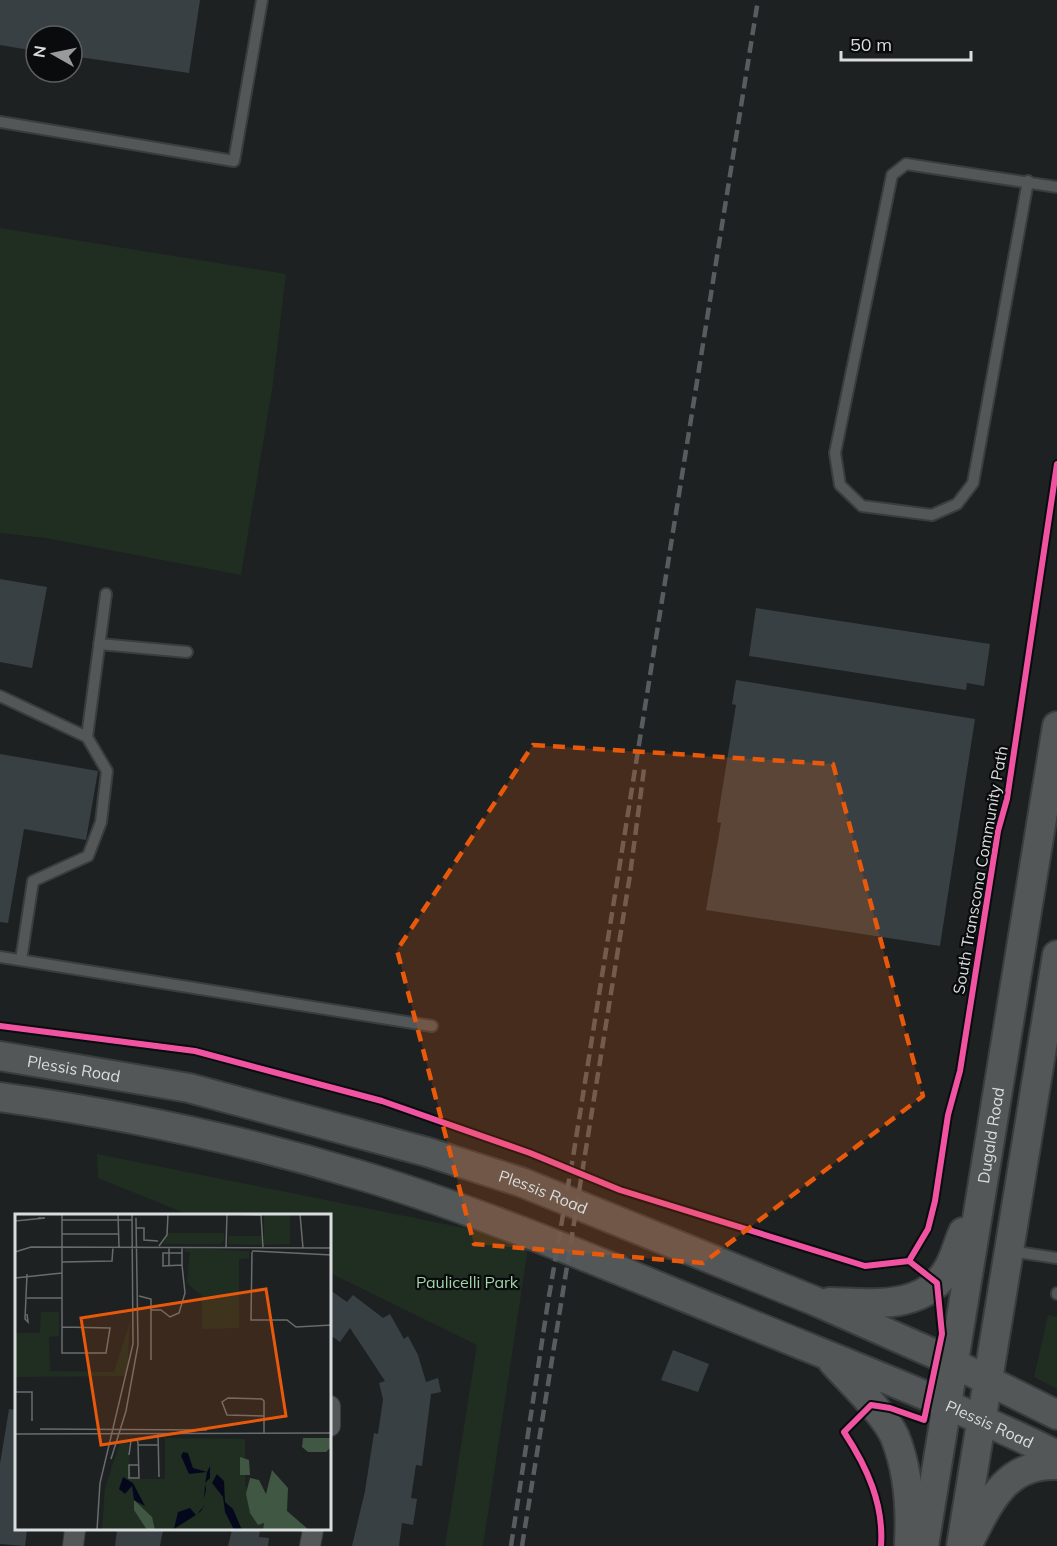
<svg xmlns="http://www.w3.org/2000/svg" width="1057" height="1546" font-family="Mulish,sans-serif">
<style>
.green{fill:#202e21}
.building{fill:#384043}
.lines{fill:none;stroke-linecap:round;stroke-linejoin:round}
.service-casing{stroke:#3a3d3d;stroke-width:14}
.minor-casing{stroke:#3a3d3d;stroke-width:22}
.secondary-casing{stroke:#3a3d3d;stroke-width:32}
.path{stroke:#555859;stroke-width:3;stroke-dasharray:4.5 3;stroke-linecap:butt}
.service{stroke:#545757;stroke-width:10}
.minor{stroke:#545757;stroke-width:20}
.secondary{stroke:#545757;stroke-width:28}
.rail{stroke:#595c5e;stroke-width:4.5;stroke-dasharray:12 6;stroke-linecap:butt}
.cycleway-casing{stroke:#090b0c;stroke-width:10}
.cycleway{stroke:#f153a3;stroke-width:6}
.marked{fill:#e8590c;fill-opacity:0.2;stroke:#e8590c;stroke-width:4.5;stroke-dasharray:12 8;stroke-linejoin:round}
.labels{text-anchor:middle;dominant-baseline:central;stroke-width:4.5;stroke-linejoin:round;paint-order:stroke}
.street-label{font-size:16px;fill:#d9dddd;stroke:#090b0c}
.park-label{font-size:16px;fill:#a3d5a7;stroke:#090b0c}
.inset-road{fill:none;stroke:#686c6d;stroke-width:1.5}
.view{fill:#e8590c;fill-opacity:0.15;stroke:#e8590c;stroke-width:3}
.inset-edge{fill:none;stroke:#d9dddd;stroke-width:3}
</style>
<rect width="100%" height="100%" fill="#1d2122"/>
<!-- green -->
<path class="green" d="M0 228 286 274 273 383 241 575 46 538 0 533Z
M97 1154 529 1241 483 1546H445L477 1345 330 1273V1216H192L98 1178Z
M1048 1315 1057 1317V1389L1034 1377Z"/>
<!-- building -->
<path class="building" d="M0 0H200L189 73 72 56V36H36V51L0 45Z
M0 579 47 587 32 668 0 662Z
M756 608 990 644 984 686 967 683 966 690 749 656Z
M736 680 975 719 940 946 706 910 721 823 717 822 736 705 732 704Z
M0 754 98 771 86 840 24 829 8 923 0 922Z
M330 1290 347 1302 353 1295 383 1318 390 1314 404 1339 408 1336 418 1355 426 1382 438 1378 441 1392 431 1394 422 1466 416 1465 411 1498 417 1499 413 1525 402 1523 399 1546H352L365 1491 374 1433 378 1434 383 1399 379 1383 385 1381 350 1328 340 1342 330 1335Z
M673 1350 709 1364 698 1392 661 1380Z
M9 1409 16 1410V1530H27L25 1546 0 1544V1464Z
M117 1530H163L160 1546H115Z
M232 1530H260L259 1537 269 1538 268 1546H228Z"/>
<g class="lines">
<defs>
<path id="service" d="M0 122 234 161 262 0
M1028 181 973 483 957 504 932 515 862 506 840 485 835 453 892 175 906 164 1057 187
M99 644 187 652
M0 696 87 737 107 771 101 822 88 856 33 881 21 960
M87 737 106 594
M0 957 432 1026
M1010 1251 1057 1258
M1057 1293V1294"/>
<path id="minor" d="M330 1406V1426
M73 1546 75 1530
M310 1546 313 1530"/>
<g id="secondary">
<path id="s1" d="M0 1056 189 1088 427 1152 521 1182 815 1301 937 1355 1057 1415"/>
<path id="s2" d="M0 1097C123 1114 244 1140 363 1176 488 1214 610 1267 731 1316 840 1361 951 1403 1057 1455"/>
<path d="M830 1302C871 1303 926 1311 949 1267 955 1256 958 1243 963 1232"/>
<path d="M833 1362C850 1381 885 1414 895 1437 908 1470 911 1508 909 1543"/>
<path d="M968 1544C989 1503 1005 1463 1057 1465"/>
<path id="s3" d="M924 1546 1057 726"/>
<path d="M961 1546 1057 955"/>
</g>
</defs>
<!-- service casing -->
<use href="#service" class="service-casing"/>
<!-- minor casing -->
<use href="#minor" class="minor-casing"/>
<!-- secondary casing -->
<use href="#secondary" class="secondary-casing"/>
<!-- path -->
<path class="path" d="M844 1432 856 1421"/>
<!-- service -->
<use href="#service" class="service"/>
<!-- minor -->
<use href="#minor" class="minor"/>
<!-- secondary -->
<use href="#secondary" class="secondary"/>
<!-- rail -->
<path class="rail" d="M511 1546 548 1302 574 1151 758 0
M522 1546 630 875 644 769"/>
<defs>
<path id="cycleway" d="M0 1026 195 1051 382 1101 530 1153 620 1190 865 1266 909 1261
M881 1546C884 1504 867 1467 844 1432L871 1405 890 1408 924 1420 942 1334 937 1283 909 1261 928 1229 935 1201 948 1115 960 1071 998 831 1007 799 1057 464"/>
</defs>
<!-- cycleway casing -->
<use href="#cycleway" class="cycleway-casing"/>
<!-- cycleway -->
<use href="#cycleway" class="cycleway"/>
</g>
<!-- marked area -->
<path class="marked" d="M533 745 833 764 923 1096 703 1263 474 1244 397 950Z"/>
<g class="labels">
<!-- street labels -->
<g class="street-label">
<text transform="translate(980 870) rotate(-80)">South Transcona Community Path</text>
<text stroke="none"><textPath href="#s1" startOffset="75">Plessis Road</textPath></text>
<text stroke="none"><textPath href="#s3" startOffset="416">Dugald Road</textPath></text>
<text stroke="none"><textPath href="#s1" startOffset="561">Plessis Road</textPath></text>
<text stroke="none"><textPath href="#s2" startOffset="1046">Plessis Road</textPath></text>
</g>
<!-- park labels -->
<g class="park-label">
<text x="467" y="1282">Paulicelli Park</text>
</g>
</g>
<!-- overview -->
<g transform="translate(15 1214)">
<rect width="316" height="316" fill="#1d2122"/>
<path d="M249 0H275V30L249 31ZM154 19H209V26L206 30H148ZM213 22H247V31L213 30ZM171 34 234 37V44L224 45V114L187 115V82L172 69 175 38H169ZM26 98H44V122L34 123 35 157 99 158 115 108 112 162 0 163V119H25ZM150 224 230 225V270L251 316H87L90 274 106 225 113 226 116 265H150Z" fill="#202e21"/>
<path d="M288 224H316L315 234 311 238H293L287 233ZM225 243 234 246 235 261H225ZM257 256 273 274 272 297 294 316H248L249 309 243 311 235 299 231 280 235 264 244 266 251 280ZM119 279V286L137 303 140 316H132L119 296Z" fill="#405843"/>
<path d="M168 238 173 239 178 254 192 258 195 252V264L190 269 191 276 189 285 190 291 186 297 182 300 190 291 189 285 190 270 192 258 174 260 166 242ZM202 260 209 267 210 288 218 295 227 316H219L210 298 208 283 197 269ZM108 263 118 269 130 292 119 286 117 272 110 280 104 275ZM175 294 181 301 159 315 163 298Z" fill="#05081d"/>
<path class="inset-road" d="M47 0V139H91L95 114 47 113M103 0 104 33M212 0 246 1 248 33M285 0 288 34M47 6H117M0 7 30 4H23M121 14H129V26L143 27M47 20H104M144 32 152 21 153 0M154 33V39H148V52L167 51V33M211 33 212 0M237 37 317 41M0 38 16 33 317 34M237 38 236 106H272L281 113 317 111M47 48 97 47 98 33M154 51V39H167M12 60 10 105 13 108 12 100M0 64 47 59M124 82 136 85V146M12 84H47M136 96H146L155 103 164 99 170 79 167 51M0 178H17V207M249 202 212 201 207 188 213 184 247 185 249 187V219M25 215 192 216M0 220 317 219M143 220 144 263M123 231H143M114 241 116 226H122L123 229 124 264H114V251H124M96 245 111 197 123 131 121 4M82 316 85 269 118 130 117 0"/>
<path class="view" d="M251 75 271 202 86 231 66 104Z"/>
<rect width="316" height="316" class="inset-edge"/>
</g>
<!-- north arrow -->
<g transform="translate(54 54) rotate(279)"><circle r="28" fill="#090b0c" stroke="#5c5f60" stroke-width="1.5"/>
<path d="M0-4.5L10 22L0 15L-10 22Z" fill="#979b9c"/>
<text y="-9" font-size="16" font-weight="bold" text-anchor="middle" fill="#d9dddd">N</text>
</g>
<!-- scale -->
<path d="M841 51v9h130v-9" fill="none" stroke="#d9dddd" stroke-width="3"/>
<text x="850" y="51" font-size="18" fill="#d9dddd" stroke="#090b0c" stroke-width="4.5" paint-order="stroke">50 m</text>
</svg>
